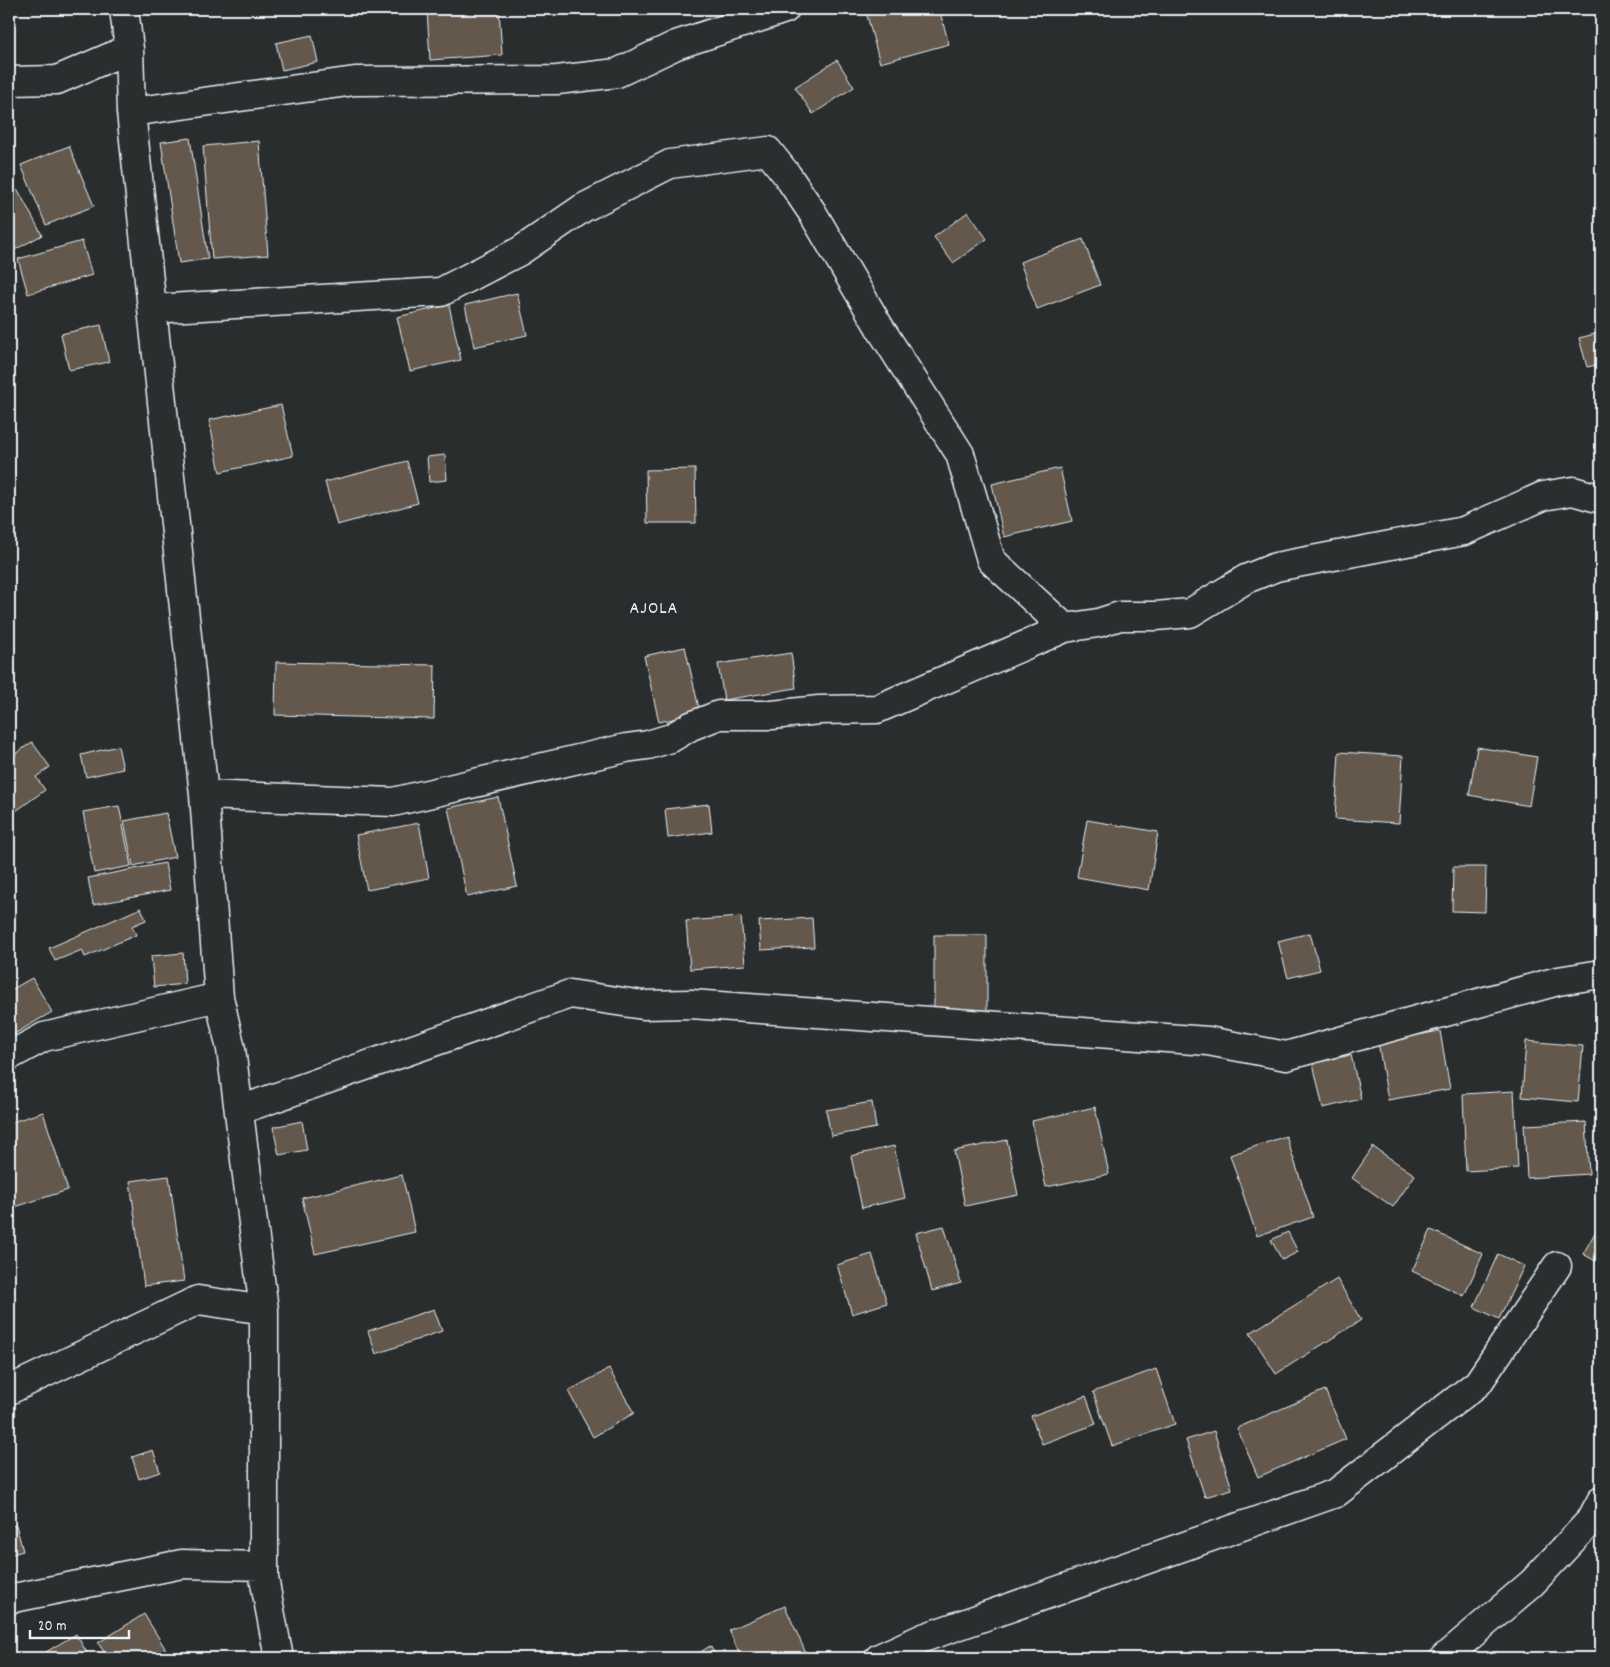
<svg xmlns="http://www.w3.org/2000/svg" width="1610" height="1667" font-family="Dekko,sans-serif">
<style>
.building{fill:#64594c;stroke:#e8f1f8}
.lines{fill:none;stroke-linecap:round;stroke-linejoin:round}
.minor-casing{stroke:#e8f1f8;stroke-width:31}
.minor{stroke:#2a2d2e;stroke-width:28}
.labels{text-anchor:middle;dominant-baseline:central;stroke-width:4;stroke-linejoin:round;paint-order:stroke}
.quarter-label{font-size:18px;letter-spacing:1px;fill:#e8f1f8;stroke:#2a2d2e}
</style>
<rect width="100%" height="100%" fill="#2a2d2e"/>
<filter id="ink" filterUnits="userSpaceOnUse"><feTurbulence type="fractalNoise" baseFrequency=".02" numOctaves="2"/><feDisplacementMap in="SourceGraphic" scale="10" xChannelSelector="R" yChannelSelector="G"/><feConvolveMatrix kernelMatrix="1 2 1 2 8 2 1 2 1" color-interpolation-filters="sRGB"/></filter>
<g filter="url(#ink)">
<!-- building -->
<path class="building" d="M427 9H499L502 55 430 60Z
M876 9H939L949 44 880 63 866 12Z
M312 35 318 62 282 70 276 43Z
M837 60 854 87 813 114 795 87Z
M190 138 208 259 179 263 161 142Z
M259 141 268 255 212 259 203 146Z
M69 146 94 206 46 225 21 165Z
M18 190 42 235 9 253V195Z
M968 212 987 239 953 263 934 237Z
M1083 239 1100 285 1037 309 1020 262Z
M82 241 92 275 28 294 18 259Z
M517 293 527 335 474 347 465 305Z
M449 305 461 360 410 371 397 317Z
M101 325 109 362 69 370 61 334Z
M1599 333 1601 342V364L1587 367 1579 338Z
M281 405 293 456 220 472 209 420Z
M445 455 447 480 429 482 427 457Z
M407 461 418 503 337 525 325 482Z
M1060 468 1072 521 1004 537 992 484Z
M695 469 696 523H647L646 470Z
M685 647 700 713 659 722 644 656Z
M791 653 796 688 724 700 718 664Z
M276 662 435 665 434 719 275 715Z
M32 742 50 767 36 777 45 790 9 816V744L15 754Z
M118 746 123 769 86 777 81 755Z
M1477 747 1537 757 1529 806 1469 795Z
M1339 752 1403 756 1399 823 1335 819Z
M498 797 517 886 467 897 448 808Z
M709 804 712 832 668 838 665 809Z
M119 806 131 866 94 873 83 812Z
M166 813 175 857 133 866 124 821Z
M1087 820 1158 832 1149 890 1077 877Z
M419 823 429 878 367 890 356 835Z
M165 863 170 890 93 905 88 878Z
M1453 867H1486L1485 912 1452 911Z
M141 908 146 920 132 926 136 935 85 957 82 950 55 961 49 948Z
M741 917 745 965 690 969 686 921Z
M812 918 814 947 761 950 759 921Z
M1310 933 1320 970 1288 978 1278 941Z
M934 935H987V1012H934Z
M183 953 185 984 154 987 151 956Z
M32 978 52 1012 9 1037V991Z
M1440 1031 1450 1089 1388 1100 1378 1042Z
M1526 1041 1583 1046 1578 1102 1522 1097Z
M1351 1055 1361 1099 1323 1108 1313 1063Z
M1514 1091 1518 1168 1466 1171 1463 1094Z
M872 1102 876 1128 831 1136 826 1110Z
M1095 1107 1109 1174 1046 1187 1032 1121Z
M43 1112 68 1190 15 1207 9 1187V1123Z
M302 1121 307 1150 279 1155 273 1127Z
M1586 1122 1589 1174 1527 1178 1524 1125Z
M1286 1136 1313 1217 1257 1236 1230 1155Z
M1007 1140 1018 1195 965 1206 954 1151Z
M894 1146 905 1198 862 1208 851 1156Z
M1373 1147 1415 1175 1393 1207 1352 1178Z
M402 1175 415 1232 315 1254 302 1198Z
M169 1176 184 1281 144 1286 130 1181Z
M1601 1222V1264L1583 1254Z
M944 1226 961 1283 932 1291 916 1233Z
M1431 1230 1483 1254 1464 1296 1412 1271Z
M1288 1232 1298 1252 1282 1260 1271 1240Z
M872 1254 887 1303 852 1314 837 1265Z
M1498 1254 1524 1266 1499 1319 1474 1307Z
M1337 1279 1361 1320 1276 1374 1250 1333Z
M434 1309 442 1331 376 1354 368 1331Z
M609 1369 634 1413 593 1437 568 1391Z
M1156 1369 1175 1424 1112 1446 1093 1392Z
M1325 1390 1346 1439 1258 1477 1237 1428Z
M1086 1396 1096 1424 1042 1444 1031 1416Z
M1214 1431 1232 1489 1205 1497 1186 1440Z
M153 1450 160 1472 139 1479 132 1457Z
M16 1525 23 1551 9 1555V1527Z
M785 1606 808 1658H741L729 1630Z
M144 1614 171 1658H108L98 1643Z
M76 1634 90 1658H36Z
M710 1646 718 1658H691Z"/>
<g class="lines">
<defs>
<path id="minor" d="M124 9 129 49 131 112 204 795 219 997 231 1049 264 1310V1578L279 1658
M9 81 57 80 129 49
M131 112 355 81 557 80 617 73 676 45 785 9
M152 309 441 292 520 251 583 208 670 164 768 151 787 175 812 212 880 328 960 454 991 560 1065 628
M204 795 393 802 626 748 648 745 671 738 691 726 719 715H772L819 710 877 709 1065 628 1098 623 1120 616H1156L1190 613 1246 579 1276 567 1464 531 1543 496 1573 491 1601 499
M9 1056 44 1037 219 997
M240 1110 570 994 643 1005 691 1004 1208 1041 1286 1056 1558 981 1601 974
M9 1390 198 1300 264 1310
M9 1599 182 1564 264 1566
M879 1658 923 1638 1336 1493 1478 1383 1557 1266
M1444 1658 1532 1583 1591 1520 1601 1501"/>
</defs>
<!-- minor casing -->
<use href="#minor" class="minor-casing"/>
<!-- minor -->
<use href="#minor" class="minor"/>
</g>
</g>
<g class="labels">
<!-- quarter labels -->
<g class="quarter-label">
<text x="654" y="609">AJOLA</text>
</g>
</g>
<!-- margin -->
<rect width="1610" height="1667" fill="none" stroke="#2a2d2e" stroke-width="30"/>
<rect x="15" y="15" width="1580" height="1637" fill="none" stroke="#e8f1f8" stroke-width="2" filter="url(#ink)"/>
<!-- scale -->
<path d="M30 1630v8h99v-8" fill="none" stroke="#e8f1f8" stroke-width="2.5"/>
<text x="38" y="1630" font-size="15" fill="#e8f1f8" stroke="#2a2d2e" stroke-width="4" paint-order="stroke">20 m</text>
</svg>
